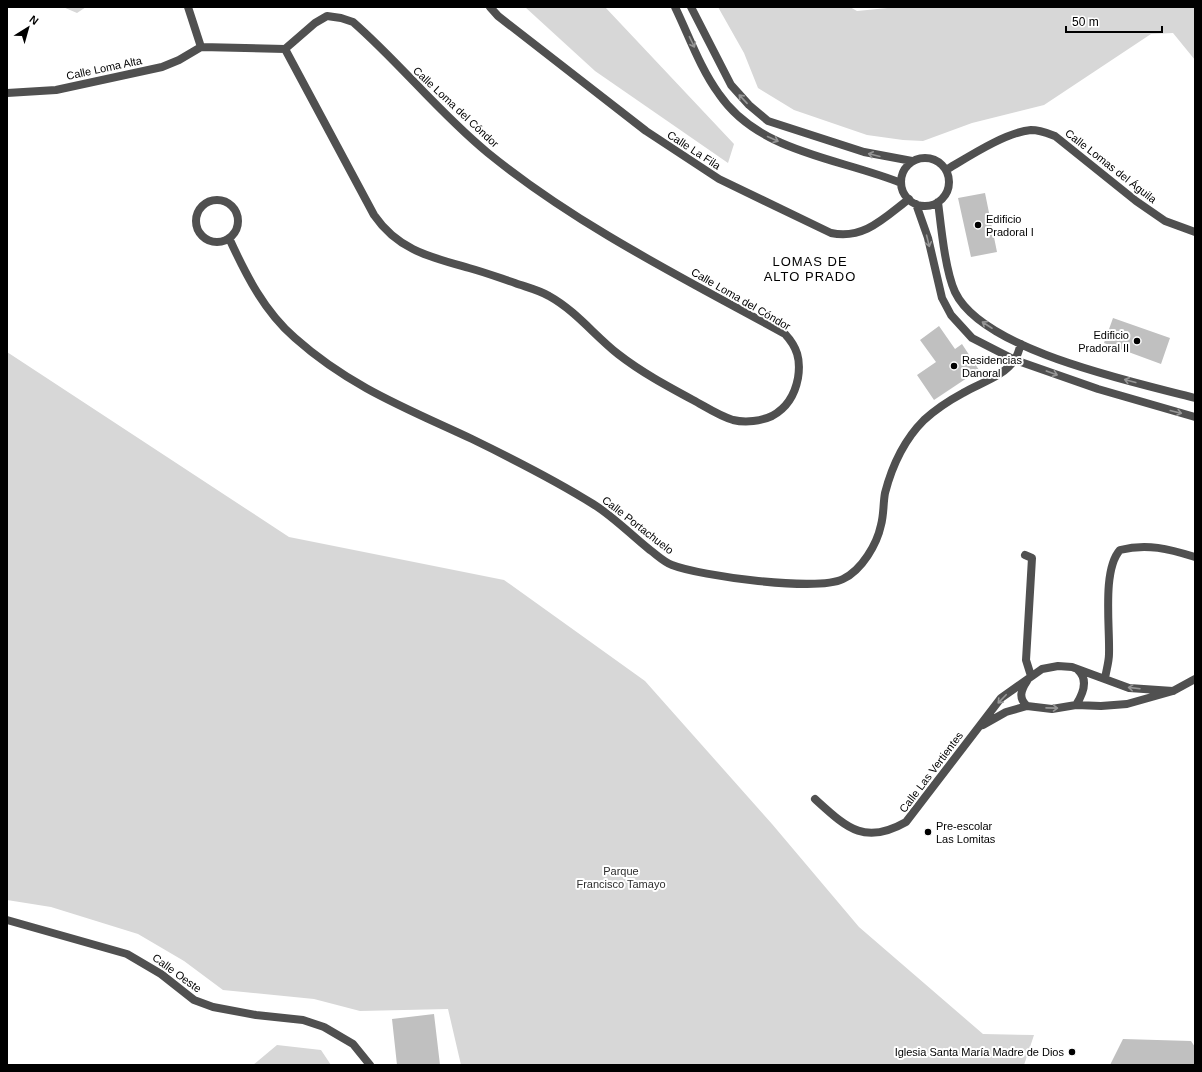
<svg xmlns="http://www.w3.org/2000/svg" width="1202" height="1072" font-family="Helvetica,sans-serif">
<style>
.green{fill:#d7d7d7}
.building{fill:#c0c0c0}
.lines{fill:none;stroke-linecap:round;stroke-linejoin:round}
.minor{stroke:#505050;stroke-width:8}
.oneway{stroke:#969696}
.poi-dot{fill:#000;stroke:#fff;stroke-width:1.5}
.labels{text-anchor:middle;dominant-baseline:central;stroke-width:4;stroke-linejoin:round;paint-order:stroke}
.street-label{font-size:11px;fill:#000;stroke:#fff}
.poi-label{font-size:11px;fill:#000;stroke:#fff;text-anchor:start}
.park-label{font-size:11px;fill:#2e2e2e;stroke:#fff}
.quarter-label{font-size:13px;letter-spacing:1px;fill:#000;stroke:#fff}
</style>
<rect width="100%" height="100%" fill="#fff"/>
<!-- green -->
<path class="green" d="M63 7H86L77 13Z
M525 7H605L734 144 728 163 595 71Z
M718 7H850L857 11 898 7H1195V60L1173 33 1151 34 1044 105 972 123 923 141 903 140 867 135 794 110 758 88 744 53Z
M7 352 289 537 504 580 645 681 772 824 859 927 983 1034 1034 1035 1024 1065H461L448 1009 360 1011 314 999 223 990 184 961 138 934 51 907 7 900Z
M277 1045 321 1050 331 1065H253Z"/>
<!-- building -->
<path class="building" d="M985 193 997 252 971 257 958 198Z
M1113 318 1170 338 1161 364 1104 343Z
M939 326 955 349 962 344 979 370 934 400 917 375 936 362 920 340Z
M434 1014 440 1065H397L392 1019Z
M1123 1039 1191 1041 1195 1047V1065H1110Z"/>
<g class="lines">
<!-- minor -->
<path class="minor" d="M188 7 201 47
M490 7 498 16 646 131 719 179 831 233C864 240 884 218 909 199
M675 7C689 36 700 68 719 94 759 153 840 158 901 183
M691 7 731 85 749 105 768 121 864 152 912 161
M327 16 341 18 353 22C400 63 439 113 488 153 578 226 683 278 785 334 797 347 801 359 798 378 795 394 787 408 772 416 761 421 746 423 733 420 719 416 706 407 693 400 667 386 641 372 618 354 594 335 576 311 549 296 539 290 526 287 515 283 500 278 484 272 469 268 430 257 398 250 374 215L285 49 315 23Z
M201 47 285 49
M7 93 56 90 162 67 179 60 201 47
M901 182a24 24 0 1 1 48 0a24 24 0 1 1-48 0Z
M946 170C968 157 1006 132 1031 130 1040 130 1047 133 1055 136L1136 201 1165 221 1195 232
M196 221a21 21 0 1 1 42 0a21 21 0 1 1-42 0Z
M938 202C941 226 945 270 955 292 983 351 1135 382 1195 398
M916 204 928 238 942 298 951 315 972 338 1015 360 1098 389 1195 417
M229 238C246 275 264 311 295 338 350 387 408 409 472 439 513 459 555 480 593 504 614 517 631 535 650 550 657 555 664 562 672 565 700 576 817 592 843 579 862 570 877 544 881 525 884 514 883 504 885 493 892 466 904 440 924 420 935 410 950 400 963 393 980 383 1005 376 1015 359 1018 355 1019 349 1021 344
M1025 555 1032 558 1026 660 1031 676
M1105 679C1106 671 1109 662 1109 654 1110 627 1102 570 1120 550 1147 543 1169 549 1195 557
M1027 681C1021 690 1018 698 1027 706
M1076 705C1083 694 1089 680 1078 670
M983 725 1006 712 1027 706 1052 709 1076 705 1101 706 1127 704 1173 691 1195 679
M815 799C846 827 864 846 906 822L1001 698 1042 669 1058 666 1072 667 1129 688 1173 691
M7 920 127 954 161 974 194 1000 213 1007 256 1015 303 1020 324 1027 353 1044 370 1065"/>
</g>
<!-- one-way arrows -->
<defs><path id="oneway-shaft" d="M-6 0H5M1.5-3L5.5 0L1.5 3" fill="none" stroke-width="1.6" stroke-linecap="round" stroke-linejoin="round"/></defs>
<g class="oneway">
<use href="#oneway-shaft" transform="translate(692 42) rotate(64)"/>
<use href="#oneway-shaft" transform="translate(743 99) rotate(-133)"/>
<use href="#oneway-shaft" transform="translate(773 139) rotate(24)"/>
<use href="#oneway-shaft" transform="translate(874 155) rotate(-166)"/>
<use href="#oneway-shaft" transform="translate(928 241) rotate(76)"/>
<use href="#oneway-shaft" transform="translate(987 325) rotate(-147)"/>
<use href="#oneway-shaft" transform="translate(1052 373) rotate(20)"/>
<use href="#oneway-shaft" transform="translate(1130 381) rotate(-165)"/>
<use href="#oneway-shaft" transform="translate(1176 412) rotate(14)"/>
<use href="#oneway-shaft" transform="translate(1134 688) rotate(-173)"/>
<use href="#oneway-shaft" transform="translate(1002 699) rotate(134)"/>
<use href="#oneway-shaft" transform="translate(1052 708) rotate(1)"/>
</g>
<!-- markers -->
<g class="poi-dot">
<circle cx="978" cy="225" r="4"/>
<circle cx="1137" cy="341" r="4"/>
<circle cx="954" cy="366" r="4"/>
<circle cx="928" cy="832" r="4"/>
<circle cx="1072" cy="1052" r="4"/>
</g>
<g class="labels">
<!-- street labels -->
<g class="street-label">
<text transform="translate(104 68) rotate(-12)">Calle Loma Alta</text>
<text transform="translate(456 107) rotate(43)">Calle Loma del Cóndor</text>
<text transform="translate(694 150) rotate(33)">Calle La Fila</text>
<text transform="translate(1111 166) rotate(38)">Calle Lomas del Águila</text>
<text transform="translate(741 299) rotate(30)">Calle Loma del Cóndor</text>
<text transform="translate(638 525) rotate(38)">Calle Portachuelo</text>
<text transform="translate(931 772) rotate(-53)">Calle Las Vertientes</text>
<text transform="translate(177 973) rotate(36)">Calle Oeste</text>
</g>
<!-- poi labels -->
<g class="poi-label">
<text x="986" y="219">Edificio<tspan x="986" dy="13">Pradoral I</tspan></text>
<text x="1129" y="335" text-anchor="end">Edificio<tspan x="1129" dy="13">Pradoral II</tspan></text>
<text x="962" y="360">Residencias<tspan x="962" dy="13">Danoral</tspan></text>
<text x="936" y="826">Pre-escolar<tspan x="936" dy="13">Las Lomitas</tspan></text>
<text x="1064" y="1052" text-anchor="end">Iglesia Santa María Madre de Dios</text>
</g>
<!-- park labels -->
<g class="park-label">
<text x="621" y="871">Parque<tspan x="621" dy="13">Francisco Tamayo</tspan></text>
</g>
<!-- quarter labels -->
<g class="quarter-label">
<text x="810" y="261">LOMAS DE<tspan x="810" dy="15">ALTO PRADO</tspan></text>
</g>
</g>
<!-- border -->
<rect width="1202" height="1072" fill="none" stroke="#000000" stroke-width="16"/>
<!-- north arrow -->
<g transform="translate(28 28) rotate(37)" stroke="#ffffff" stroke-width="3" paint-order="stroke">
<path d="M0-3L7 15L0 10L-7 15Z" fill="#000000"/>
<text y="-6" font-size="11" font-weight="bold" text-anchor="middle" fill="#000000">N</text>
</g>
<!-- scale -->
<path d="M1066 26v6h96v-6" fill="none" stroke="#000000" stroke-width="2"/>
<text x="1072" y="26" font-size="12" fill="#000000" stroke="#ffffff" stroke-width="3" paint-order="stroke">50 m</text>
</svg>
